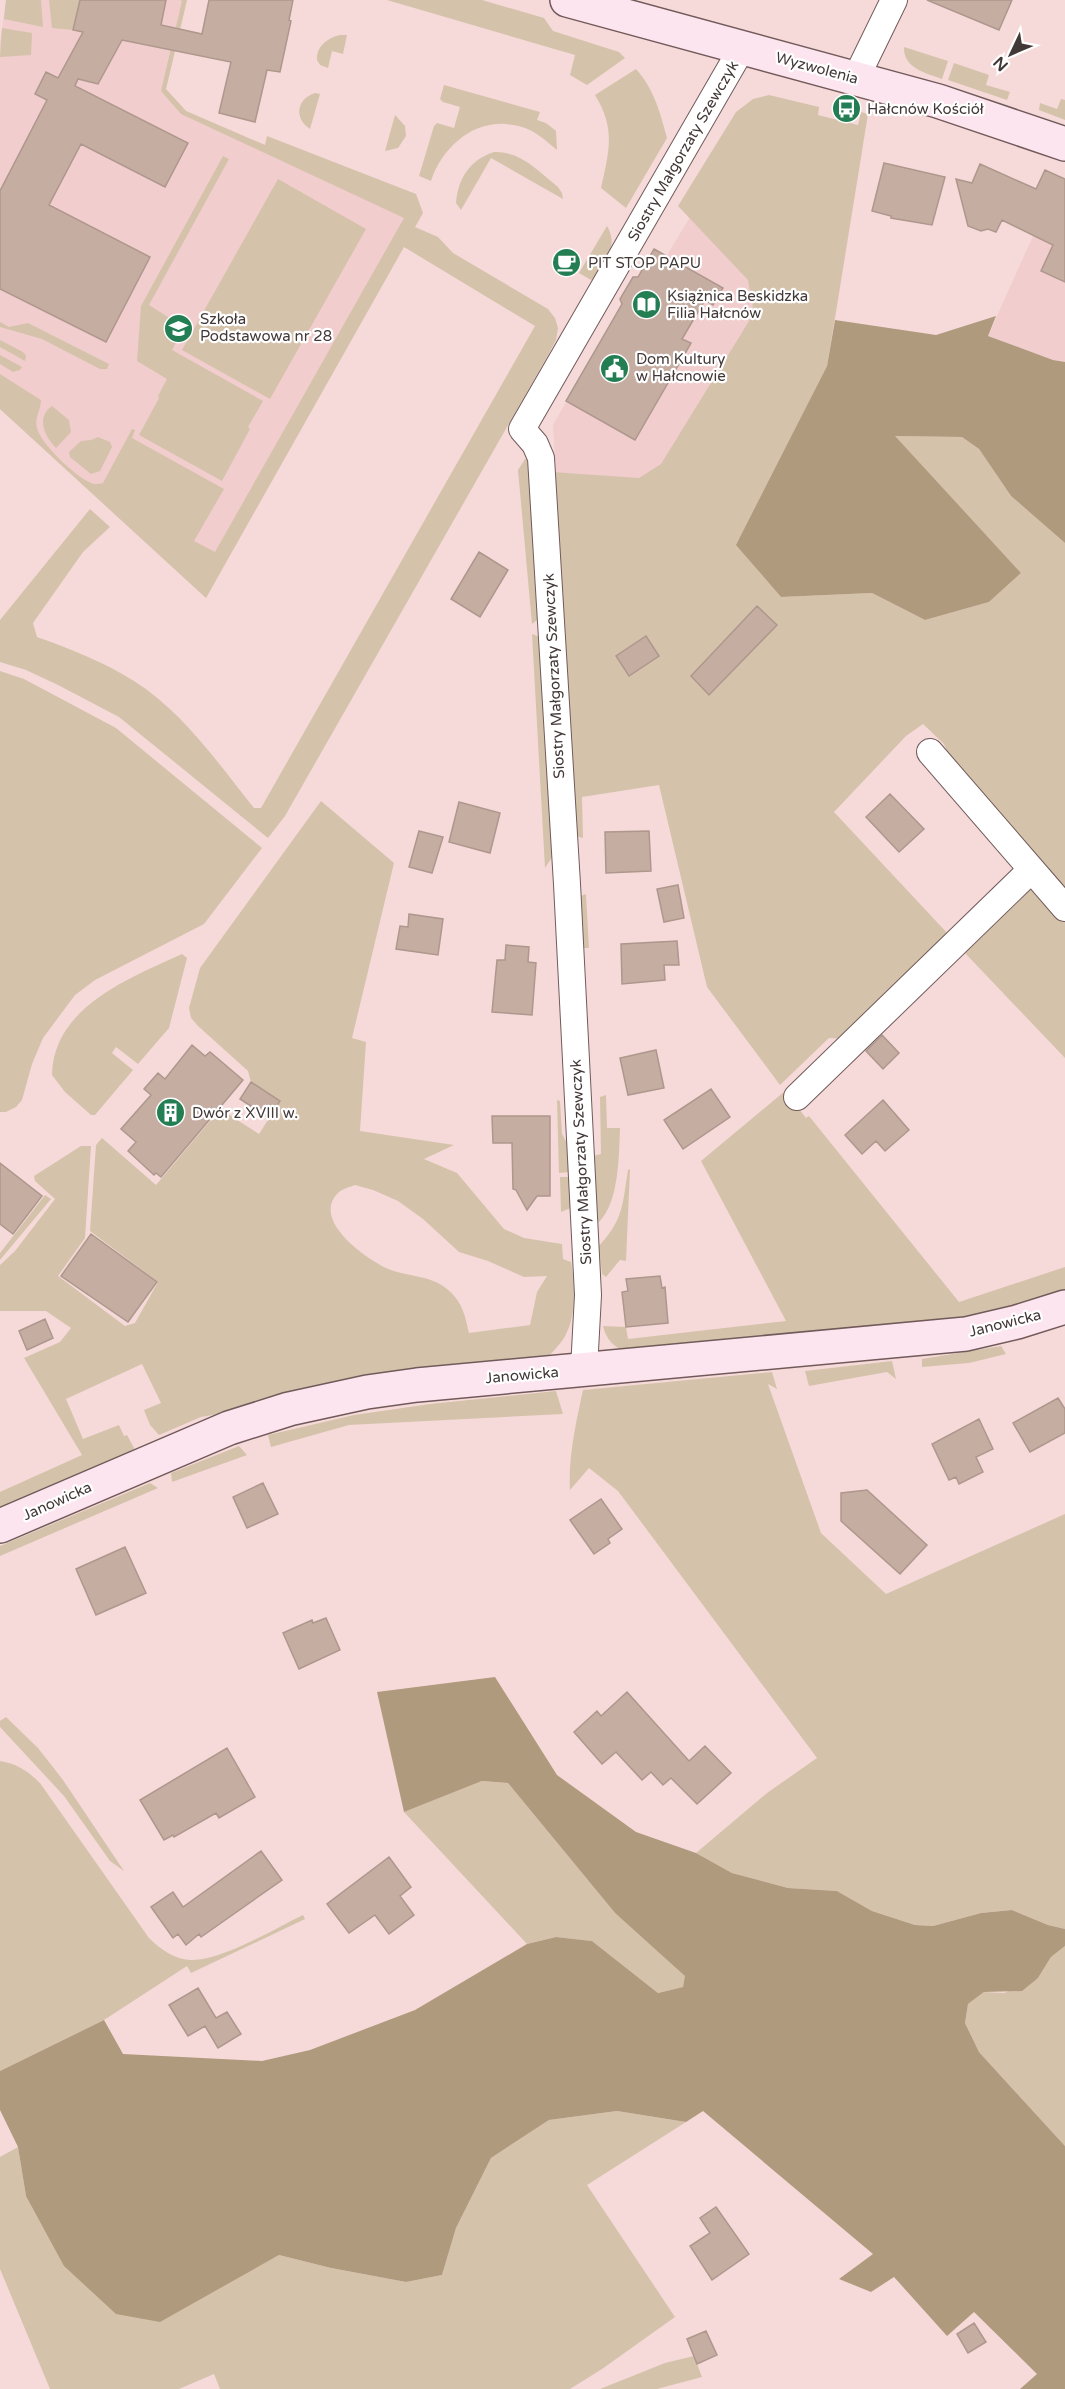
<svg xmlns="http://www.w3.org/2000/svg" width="1065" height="2389" font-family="'Varela Round',sans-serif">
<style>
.built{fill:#f1cdcd}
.green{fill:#d5c2aa;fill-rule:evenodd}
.forest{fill:#b09a7e}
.building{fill:#c5ada2;stroke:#ae978c;stroke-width:1.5}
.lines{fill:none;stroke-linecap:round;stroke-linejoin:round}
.street-casing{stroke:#725a5a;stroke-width:28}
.secondary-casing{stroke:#725a5a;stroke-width:36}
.street{stroke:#fff;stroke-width:26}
.secondary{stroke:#fde5f0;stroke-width:33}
.labels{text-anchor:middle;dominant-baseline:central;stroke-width:4.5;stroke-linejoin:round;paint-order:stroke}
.street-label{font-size:15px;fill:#433838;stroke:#fff}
.poi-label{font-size:15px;fill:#433838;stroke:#fff;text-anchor:start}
</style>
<rect width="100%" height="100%" fill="#f6dad9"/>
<!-- built -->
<path class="built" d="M6 0H187L166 89 186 111 423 213 206 598 0 409V43Z
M739 137 862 152 835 320 568 681 553 425 622 304 620 299 633 277H638L654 249 667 255Z
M1060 176 1065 179V362L1053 360 988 336Z"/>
<!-- green -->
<path class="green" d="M6 0H41L43 27 4 19Z
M49 0H80L73 30 52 28Z
M180 0H187L166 89 186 111 265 145 267 136 416 194 423 213 415 227 438 237 453 253 548 309 555 318 558 328 556 340 547 357 285 816 268 838 119 717 58 685 26 670 0 662V620L90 509 110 527 83 552 33 623 37 637C71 649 104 662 134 681 183 712 218 763 254 808H261L535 326 404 247 206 598 0 409V374L41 400C41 410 34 418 37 428 40 443 75 476 89 482 94 485 98 484 103 483L132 429 135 430 132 438 224 489 194 541 215 552 404 218 181 114 161 91 182 1Z
M387 0H482L544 18 553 31 619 52 625 58 587 85 570 75 575 55Z
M2 28 32 33 31 55 0 57Z
M340 35H347L343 54 332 51 328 68 320 65 317 60C316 46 328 38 340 35Z
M904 47 948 61 942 79C925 73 903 68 904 47Z
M954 63 989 75 986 85 1010 92 1007 100 948 80Z
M636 69C654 89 660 112 667 138L626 208 601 188C609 151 616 129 595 95Z
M444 85 540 112 537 120 546 123 556 131 557 150C546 141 536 131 522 127 480 114 444 143 431 181L419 176 434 126 437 123 454 128 460 107 443 102 440 99Z
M315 93 320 94 310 129C294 119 296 99 315 93Z
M769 95 819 107 818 115 858 125 861 112 868 114 827 366 737 545 781 597 872 593 925 620 989 602 1021 573 894 436 962 437 979 449 1011 496 1065 543V897L1038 869 954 770 944 744 923 724 906 736 834 812 949 935 1016 871 936 773H942L1019 866 1021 873 845 1039 829 1038 780 1085 707 987 659 785 582 797 583 838 576 836 552 472 639 478 661 464 754 313 748 280 678 206 736 112 753 99Z
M1061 99 1065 100V120L1039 110 1040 103 1057 109Z
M395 115 405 126 406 136 398 148 385 151Z
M494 152C521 151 538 171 558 187L562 193 563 199 491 158 461 210 456 203C458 178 470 160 494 152Z
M223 156 229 159 149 305 184 327 172 350 263 401 248 427 250 429 222 481 139 435 159 398 158 396 167 379 137 361 141 306Z
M278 179 366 229 270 399 182 350Z
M607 226C619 246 605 260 595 278L591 280 579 273Z
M0 322 9 327 28 323 109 364 107 369H100L42 339 0 327Z
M0 340 23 352 26 356 25 361 0 347Z
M0 355 22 367 20 370 13 372 0 364Z
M52 406 69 420 71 432 56 448C44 436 36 417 52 406Z
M98 437 110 442 112 447 100 471 91 474 70 457 69 452 81 441 91 440Z
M525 459 530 460 541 617 532 624 518 470Z
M532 634 543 638 554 854 545 868Z
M0 671 24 679 116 728 262 848 204 924 95 980 75 995 43 1038 32 1064 22 1100 16 1107 6 1112H0Z
M321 801 394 863 352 1038 366 1042 360 1131 454 1145 424 1159 457 1173 504 1229 524 1238 562 1244 563 1259 571 1262C575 1282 576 1314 567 1332 563 1342 554 1350 547 1358L201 1417 159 1435 150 1425 144 1410 161 1403 142 1364 66 1399 83 1439 119 1425 124 1436 127 1435 134 1448 133 1454 0 1512V1492L82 1455 24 1358 60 1342 71 1328 46 1311H0V1265L15 1251 55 1199 35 1181 34 1176 81 1146H91L85 1238 58 1276 125 1326 135 1323 158 1282 90 1231 96 1145 102 1138 156 1185 210 1121 228 1114 259 1134 280 1101 251 1082 248 1071 198 1026 191 1018 189 1008 200 968ZM355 1185 373 1190 398 1201 423 1219 459 1252 488 1261 524 1277 547 1276 537 1292 530 1325 469 1333C465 1315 462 1301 447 1289 431 1275 406 1277 386 1268 365 1258 311 1220 338 1193 342 1189 350 1187 355 1185Z
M1029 888 1036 889 1065 918V1058L965 953 924 992 923 984Z
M586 894 589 948H580L578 897Z
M182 954 187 958 169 1028 138 1064 116 1047 112 1053 133 1070 95 1115H91L65 1092 52 1075C53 1007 130 978 182 954Z
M785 1091 806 1118 809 1116 959 1302 1065 1267V1294L955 1323 627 1352C614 1348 606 1339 603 1326L626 1327 628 1339 786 1321 701 1161Z
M606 1095 607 1128H620C619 1155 619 1203 599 1222L596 1221 593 1156 601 1154 600 1097Z
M557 1100 560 1101 562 1134 567 1143 570 1172 559 1173Z
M630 1169 626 1261 620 1260 606 1277 602 1274 599 1246C624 1218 622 1206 628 1170Z
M560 1177H571L573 1207 561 1212Z
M45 1195 51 1199 0 1260V1253Z
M1001 1346 1006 1354 969 1363 922 1367V1359Z
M892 1361 896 1379 887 1372 809 1386 805 1371Z
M772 1372 777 1389 768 1384 821 1533 886 1594 1065 1514V1929L1048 1925 1012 1910 981 1913 933 1926 915 1925 872 1911 837 1891 788 1888 732 1873 696 1853 767 1793 817 1758 618 1491 589 1468 570 1490C568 1457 576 1423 583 1390Z
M556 1391 563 1414 349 1425 271 1447 268 1435 354 1415 430 1404Z
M239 1446 247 1455 172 1482 171 1473Z
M150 1483 158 1488 0 1556V1546Z
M6 1717 38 1748 63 1780 124 1871 110 1861 64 1796 0 1727V1721Z
M0 1761C17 1764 27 1770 40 1783L149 1938C160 1949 174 1959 190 1960 220 1962 276 1928 303 1915L305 1919 191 1973 187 1966 104 2020 0 2071Z
M482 1781 508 1783 615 1913 686 1976 683 1987 658 1993 592 1941 556 1937 527 1944 404 1812Z
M1065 1946V2146L979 2052 965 2023 968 2004 984 1992 1004 1993 1038 1978 1051 1957Z
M617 2111 686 2122 587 2185 675 2317 602 2369 570 2389H220L214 2374 179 2389H50L0 2269V2157L18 2147 26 2196 226 2283 279 2255 331 2268 406 2282 442 2275 456 2228 491 2158 549 2120Z
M694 2356 702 2377 657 2389H600L665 2363Z"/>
<!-- forest -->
<path class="forest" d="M996 316 988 336 1053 360 1065 362V543L1011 496 979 449 962 437 895 436 1021 573 989 602 925 620 872 593 781 597 736 545 827 366 835 320 936 335Z
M495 1677 557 1775 636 1832 696 1853 732 1873 788 1888 837 1891 872 1911 915 1925 933 1926 981 1913 1012 1910 1048 1925 1065 1929V1946L1051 1957 1038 1978 1022 1991 984 1992 968 2004 965 2023 979 2052 1065 2146V2389H1020L1037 2374 974 2312 947 2336 894 2277 871 2292 839 2279 873 2254 703 2111 686 2122 617 2111 549 2120 491 2158 456 2228 442 2275 406 2282 331 2268 279 2255 160 2322 116 2314 64 2266 26 2196 18 2147 0 2110V2071L104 2020 123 2054 262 2061 310 2050 415 2010 527 1944 556 1937 592 1941 658 1993 683 1987 685 1976 615 1913 508 1783 482 1781 404 1812 377 1692Z"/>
<!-- building -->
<path class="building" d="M80 0H166L161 25 202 34 209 0H293L289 20 291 21 280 72 267 70 255 122 219 113 231 62 122 40 98 84 78 79 75 86 188 143 165 187 81 144 49 205 150 257 106 342 0 289V191L47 100 35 94 46 72 58 78 83 32 73 30Z
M927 0H1012L999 30Z
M884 163 945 177 932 225 891 218V216L872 211Z
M980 164 1036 189 1045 170 1065 179V282L1041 271 1053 245 1002 220 996 232 988 229 981 231 968 226 956 179 972 183Z
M654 249 723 288 713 305 705 300 682 339 691 343 635 440 566 401 622 304 620 299 633 277H638Z
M479 552 508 570 480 617 451 599Z
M757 606 777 625 709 695 691 676Z
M646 636 659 656 629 676 616 656Z
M890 794 924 829 899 852 866 817Z
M459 802 500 813 490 853 449 842Z
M419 831 443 837 432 873 409 867Z
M649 831 651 871 606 873 605 832Z
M678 885 684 918 664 922 657 889Z
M409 914 443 919 438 955 396 949 400 926 408 927Z
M677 941 679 965H664L665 980 622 984 621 944Z
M506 945 529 947 528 962 536 963 532 1015 492 1012 497 960H505Z
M882 1035 899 1053 883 1069 866 1051Z
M192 1045 205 1056 210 1052 243 1080 161 1177 156 1173 154 1175 128 1151 136 1142 121 1129 151 1095 144 1089 158 1073 165 1079Z
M656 1050 664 1088 628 1095 620 1058Z
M251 1082 280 1101 269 1118 240 1099Z
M711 1089 730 1117 683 1149 664 1120Z
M883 1100 909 1130 885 1151 876 1141 862 1154 845 1135Z
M492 1116H550V1196H537L527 1210 516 1190 513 1189 512 1143H493Z
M0 1163 42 1196 13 1234 0 1224Z
M91 1234 157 1282 128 1322 61 1276Z
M660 1276 662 1288 665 1287 668 1323 626 1327 622 1292 628 1291 626 1279Z
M45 1319 53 1338 27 1350 19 1331Z
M1058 1398 1065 1409V1433L1030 1452 1013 1423Z
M979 1419 993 1449 976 1457 983 1472 959 1484 956 1477 949 1480 932 1444Z
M263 1483 278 1514 247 1528 233 1497Z
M867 1490 927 1545 900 1574 841 1521V1493Z
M601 1499 622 1529 608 1539 610 1543 594 1554 570 1520Z
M125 1547 146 1593 96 1615 76 1569Z
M326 1618 340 1650 299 1669 283 1633 312 1620 313 1623Z
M627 1692 689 1761 705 1746 731 1773 697 1804 671 1778 663 1785 651 1772 642 1780 616 1752 602 1764 574 1732 597 1711 601 1716Z
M227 1748 255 1797 219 1818 216 1813 174 1837 173 1835 164 1840 140 1800Z
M261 1851 282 1880 201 1937 199 1934 186 1945 178 1934 173 1938 151 1907 173 1892 183 1907Z
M389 1857 411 1887 400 1896 414 1915 389 1934 375 1915 349 1933 327 1904Z
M198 1988 216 2018 227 2012 241 2034 218 2048 205 2026 188 2036 169 2005Z
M716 2207 749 2254 712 2280 690 2246 710 2233 700 2218Z
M974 2323 986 2342 968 2353 957 2334Z
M706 2331 717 2355 697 2364 687 2339Z"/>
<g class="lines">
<defs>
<path id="street" d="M856 78 894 0
M930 752 1065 908
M797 1097 1031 870
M584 1369 588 1295 567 884 541 458 535 444 522 429 742 48"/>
<path id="secondary" d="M567 0 938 101 1065 144
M0 1526 229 1428 289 1409 367 1392 417 1385 966 1334 1017 1322 1065 1307"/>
</defs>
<!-- street casing -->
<use href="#street" class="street-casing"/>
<!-- secondary casing -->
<use href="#secondary" class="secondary-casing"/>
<!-- street -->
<use href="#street" class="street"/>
<!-- secondary -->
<use href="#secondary" class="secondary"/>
</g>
<!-- icons -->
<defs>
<symbol id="bus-disc" viewBox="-11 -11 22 22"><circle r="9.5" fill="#237e53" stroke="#fff"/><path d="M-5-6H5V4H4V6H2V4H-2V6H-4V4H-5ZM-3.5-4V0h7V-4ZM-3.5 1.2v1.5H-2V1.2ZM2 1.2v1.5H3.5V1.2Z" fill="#fff"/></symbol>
<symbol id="cafe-disc" viewBox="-11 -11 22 22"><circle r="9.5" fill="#237e53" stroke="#fff"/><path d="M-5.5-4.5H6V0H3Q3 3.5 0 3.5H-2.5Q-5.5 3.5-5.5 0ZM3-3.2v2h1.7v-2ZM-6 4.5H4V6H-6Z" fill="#fff"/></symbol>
<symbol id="library-disc" viewBox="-11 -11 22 22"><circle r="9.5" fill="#237e53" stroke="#fff"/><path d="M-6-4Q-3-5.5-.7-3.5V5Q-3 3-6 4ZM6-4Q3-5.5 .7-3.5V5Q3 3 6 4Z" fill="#fff"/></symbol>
<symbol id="school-disc" viewBox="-11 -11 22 22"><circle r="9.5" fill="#237e53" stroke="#fff"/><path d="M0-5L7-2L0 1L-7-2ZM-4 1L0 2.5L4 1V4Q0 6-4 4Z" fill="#fff"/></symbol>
<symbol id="civic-disc" viewBox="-11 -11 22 22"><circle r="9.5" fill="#237e53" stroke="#fff"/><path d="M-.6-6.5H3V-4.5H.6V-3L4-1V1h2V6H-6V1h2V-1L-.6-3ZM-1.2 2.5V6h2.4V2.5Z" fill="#fff"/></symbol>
<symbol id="building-disc" viewBox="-11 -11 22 22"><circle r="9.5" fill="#237e53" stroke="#fff"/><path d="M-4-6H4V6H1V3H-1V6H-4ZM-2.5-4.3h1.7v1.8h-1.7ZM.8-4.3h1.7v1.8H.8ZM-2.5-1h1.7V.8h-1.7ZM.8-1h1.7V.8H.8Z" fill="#fff"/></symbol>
</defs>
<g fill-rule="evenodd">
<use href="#bus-disc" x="830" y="92" width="33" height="33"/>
<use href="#cafe-disc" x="550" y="246" width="33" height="33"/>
<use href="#library-disc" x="630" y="288" width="33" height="33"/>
<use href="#school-disc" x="162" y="312" width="33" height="33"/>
<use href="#civic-disc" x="598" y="352" width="33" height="33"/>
<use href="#building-disc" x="154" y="1096" width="33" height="33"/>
</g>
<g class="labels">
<!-- street labels -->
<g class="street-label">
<text transform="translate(817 68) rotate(15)">Wyzwolenia</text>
<text transform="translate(683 151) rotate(-60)">Siostry Małgorzaty Szewczyk</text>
<text transform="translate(554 676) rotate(-93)">Siostry Małgorzaty Szewczyk</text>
<text transform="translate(581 1162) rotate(-93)">Siostry Małgorzaty Szewczyk</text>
<text transform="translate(1005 1323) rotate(-14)">Janowicka</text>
<text transform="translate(522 1375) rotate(-5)">Janowicka</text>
<text transform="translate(57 1501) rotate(-24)">Janowicka</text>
</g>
<!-- poi labels -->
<g class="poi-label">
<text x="867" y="109">Hałcnów Kościół</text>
<text x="588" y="263">PIT STOP PAPU</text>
<text x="667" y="296">Książnica Beskidzka<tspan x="667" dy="17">Filia Hałcnów</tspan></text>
<text x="200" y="319">Szkoła<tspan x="200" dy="17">Podstawowa nr 28</tspan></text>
<text x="636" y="359">Dom Kultury<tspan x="636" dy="17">w Hałcnowie</tspan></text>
<text x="192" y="1113">Dwór z XVIII w.</text>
</g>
</g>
<!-- north arrow -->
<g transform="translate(1011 54) rotate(226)" stroke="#ffffff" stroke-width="4.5" paint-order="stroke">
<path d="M0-4.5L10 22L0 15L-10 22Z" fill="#433838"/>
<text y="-9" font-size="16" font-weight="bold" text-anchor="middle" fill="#433838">N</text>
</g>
</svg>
